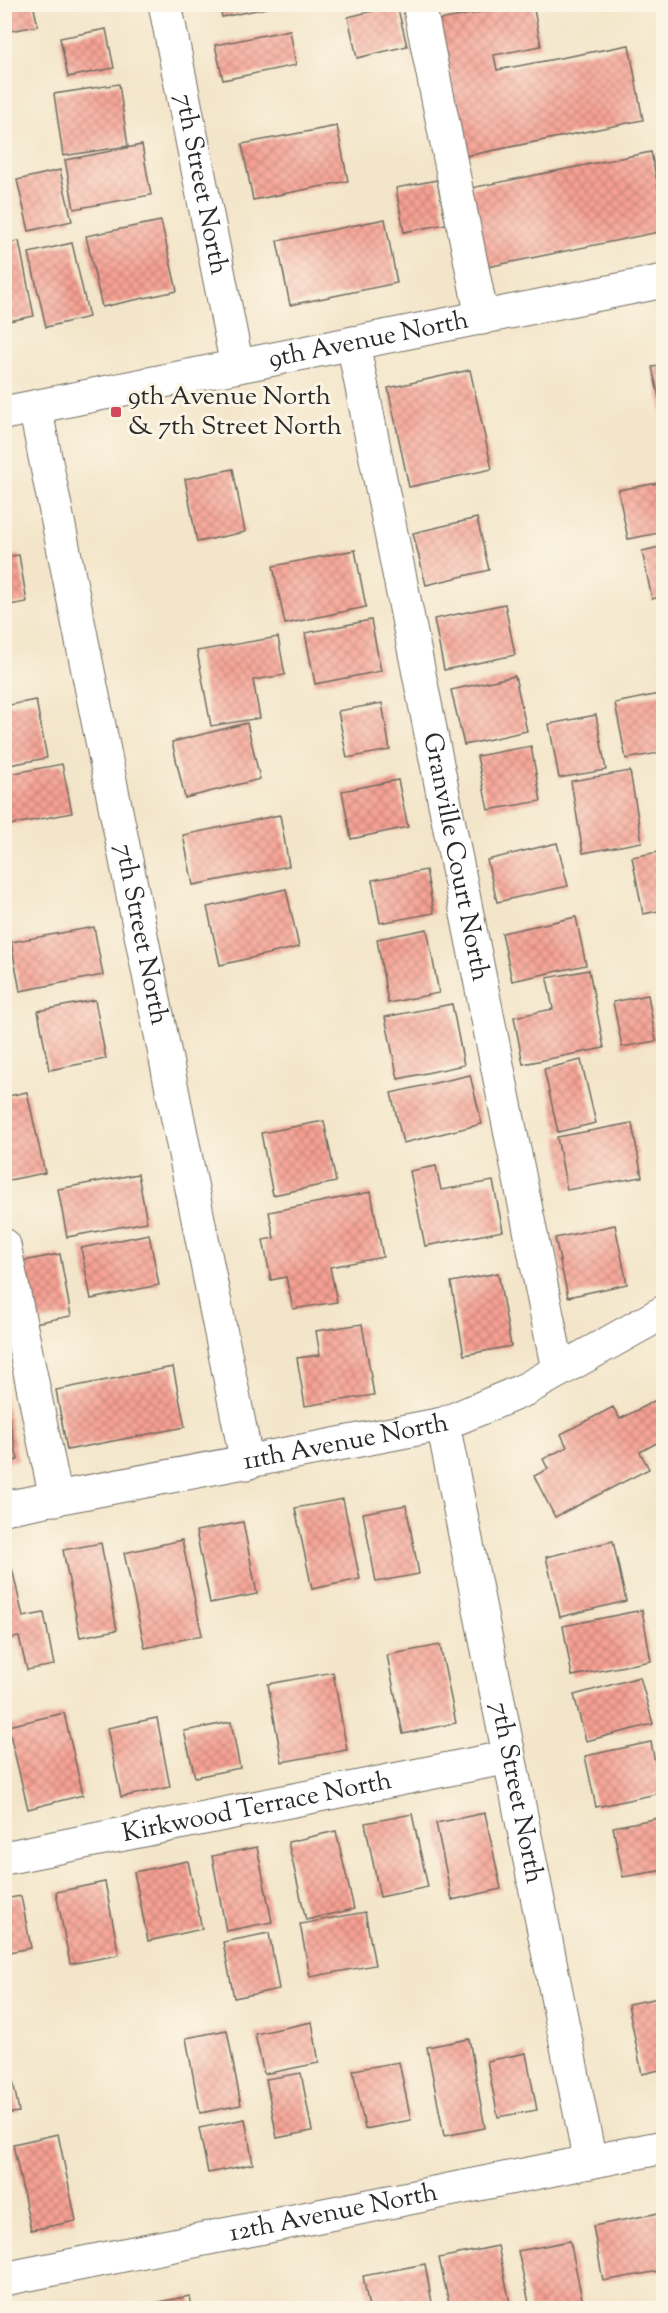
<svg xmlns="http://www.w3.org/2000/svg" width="668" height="2313" font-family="'Sorts Mill Goudy',serif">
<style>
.building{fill:url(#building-cross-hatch)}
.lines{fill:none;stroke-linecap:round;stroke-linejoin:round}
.minor-casing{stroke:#716c62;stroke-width:35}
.minor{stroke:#fff;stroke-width:33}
.poi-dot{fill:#d1495b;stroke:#fcf5e5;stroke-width:2}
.labels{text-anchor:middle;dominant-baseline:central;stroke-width:6;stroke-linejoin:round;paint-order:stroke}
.street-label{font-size:26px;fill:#2b2b2b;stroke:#fcf5e5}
.poi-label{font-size:26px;fill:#2b2b2b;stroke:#fcf5e5;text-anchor:start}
</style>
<defs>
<pattern id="building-cross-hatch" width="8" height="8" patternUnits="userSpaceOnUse" patternTransform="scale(1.5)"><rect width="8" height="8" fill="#f6a093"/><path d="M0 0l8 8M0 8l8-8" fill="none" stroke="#c78378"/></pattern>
</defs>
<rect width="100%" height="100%" fill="#fcf5e5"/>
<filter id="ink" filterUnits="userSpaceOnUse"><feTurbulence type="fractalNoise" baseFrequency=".0167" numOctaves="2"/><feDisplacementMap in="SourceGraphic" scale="12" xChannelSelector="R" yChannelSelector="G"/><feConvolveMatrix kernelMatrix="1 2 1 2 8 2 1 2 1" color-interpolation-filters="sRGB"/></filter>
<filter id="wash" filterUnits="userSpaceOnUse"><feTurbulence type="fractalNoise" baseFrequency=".008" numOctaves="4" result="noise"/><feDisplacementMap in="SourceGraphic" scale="24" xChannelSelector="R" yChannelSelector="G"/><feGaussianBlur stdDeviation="1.35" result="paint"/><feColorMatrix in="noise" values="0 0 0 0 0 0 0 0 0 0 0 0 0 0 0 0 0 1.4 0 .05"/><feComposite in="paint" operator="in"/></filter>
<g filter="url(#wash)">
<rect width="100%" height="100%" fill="#f3e5c9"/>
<g id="blocks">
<!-- building -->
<path class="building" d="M4 4H33L38 26 4 32Z
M219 4H277V6L222 17Z
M525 4H533L541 46 494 55 497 70 629 45 643 120 466 156 439 20Z
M397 5 407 46 357 58 348 17Z
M106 29 114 68 68 77 60 38Z
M290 30 296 65 223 80 215 45Z
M119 84 128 146 63 156 54 94Z
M337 126 348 181 253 200 242 144Z
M142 145 151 195 74 209 65 160Z
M651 152 664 217V231L487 267 471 188Z
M60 170 72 221 29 231 17 180Z
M437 180 446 224 404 232 396 188Z
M385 219 397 283 290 305 277 241Z
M161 221 177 291 102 307 86 236Z
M19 241 34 316 4 322V244Z
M72 243 89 317 46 327 29 253Z
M664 365V414L663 415 652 367Z
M470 370 492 469 409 487 388 388Z
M233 469 245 532 197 542 185 479Z
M664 482V532L628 539 618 490Z
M477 518 489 570 426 585 413 533Z
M664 546V596L652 599 642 551Z
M355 550 366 607 285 624 273 566Z
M19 555 27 602 4 606V557Z
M505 604 515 655 444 670 434 619Z
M371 620 381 671 315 684 305 633Z
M278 637 285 675 253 680 260 718 211 726 197 651Z
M515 676 527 731 464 745 451 690Z
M664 693V752L626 759 615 703Z
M36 700 47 758 4 766V706Z
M382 703 390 750 347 758 338 711Z
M596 715 606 770 559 778 549 724Z
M247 723 260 779 185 798 172 742Z
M531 746 541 801 488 810 477 756Z
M62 764 72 813 4 826V775Z
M630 771 642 842 583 853 571 781Z
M398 780 408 827 351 839 342 791Z
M280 815 289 866 193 885 183 835Z
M557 843 568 886 497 902 487 860Z
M664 851V910L643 914 632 857Z
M426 870 434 913 380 923 372 880Z
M286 889 299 947 220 965 207 907Z
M576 917 586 965 512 981 502 933Z
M94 927 103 975 20 991 11 942Z
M427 929 439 993 388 1003 377 939Z
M589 970 604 1048 523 1064 514 1017 553 1009 547 978Z
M648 995 656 1041 622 1047 613 1002Z
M95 1000 106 1059 49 1070 38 1011Z
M452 1004 464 1065 398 1079 385 1017Z
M581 1060 596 1123 558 1132 544 1069Z
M470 1075 482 1124 403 1143 391 1093Z
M27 1092 45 1173 4 1181V1097Z
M324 1121 336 1182 273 1195 261 1133Z
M632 1123 642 1177 567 1190 557 1137Z
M436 1166 441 1190 493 1181 503 1231 425 1246 410 1171Z
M138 1174 147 1222 67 1237 58 1189Z
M371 1192 383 1257 330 1267 337 1302 293 1309 286 1277 271 1280 263 1240 274 1238 269 1212Z
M615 1225 627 1284 568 1297 555 1238Z
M149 1234 159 1285 91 1299 81 1248Z
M60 1254 71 1316 29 1324 17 1262Z
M498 1273 511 1346 464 1355 451 1282Z
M362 1324 374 1395 305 1406 297 1358 320 1355 316 1331Z
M173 1367 185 1427 67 1450 56 1390Z
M4 1395 18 1460 4 1463Z
M656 1400 664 1414V1439L640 1452 649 1469 555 1517 534 1476 548 1469 543 1459 567 1447 561 1434 613 1407 620 1419Z
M343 1499 360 1579 312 1589 295 1508Z
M406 1505 419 1574 376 1582 363 1513Z
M243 1522 257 1594 210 1603 196 1531Z
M182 1540 202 1635 145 1648 124 1553Z
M613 1541 626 1601 560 1617 546 1557Z
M101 1543 117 1630 80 1637 63 1550Z
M12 1568 23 1617 44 1613 54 1665 27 1670 19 1637 4 1639V1569Z
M642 1610 651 1661 572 1676 563 1626Z
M440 1645 456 1723 403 1734 387 1655Z
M333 1672 347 1750 282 1762 268 1684Z
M640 1677 653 1724 586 1741 574 1695Z
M64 1713 83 1795 28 1809 8 1726Z
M157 1718 170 1787 121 1797 107 1728Z
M231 1722 240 1768 195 1777 184 1731Z
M651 1742 661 1793 596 1807 585 1756Z
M485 1813 501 1889 452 1900 436 1823Z
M412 1814 428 1887 380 1897 365 1823Z
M664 1817V1870L623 1877 613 1827Z
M336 1831 354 1909 306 1920 288 1842Z
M257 1847 272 1922 226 1931 212 1856Z
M188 1861 202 1929 148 1941 134 1872Z
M105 1882 119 1955 70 1964 56 1892Z
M21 1896 31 1948 4 1953V1899Z
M365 1912 375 1965 310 1977 300 1924Z
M269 1933 279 1989 234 1998 223 1942Z
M664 1997V2069L642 2074 628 2004Z
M312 2022 319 2063 264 2074 255 2034Z
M227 2030 241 2105 200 2113 186 2038Z
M469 2039 485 2128 444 2136 427 2047Z
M526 2053 537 2110 498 2117 487 2061Z
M399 2062 411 2120 365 2129 353 2070Z
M11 2070 19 2112 4 2114V2072Z
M301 2073 312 2131 277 2138 266 2079Z
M245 2119 253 2164 208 2173 199 2128Z
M58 2134 76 2221 31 2230 13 2144Z
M659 2213 664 2239V2270L603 2281 593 2226Z
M570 2241 584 2308H530L518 2251Z
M498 2246 511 2308H450L439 2258Z
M425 2264 433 2308H369L363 2276Z
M190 2296 192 2308H133V2307Z
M255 2303 256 2308H233V2307Z"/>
</g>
</g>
<g filter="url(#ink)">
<use href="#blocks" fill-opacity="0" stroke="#716c62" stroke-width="1.5"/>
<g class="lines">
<defs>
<g id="minor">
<path id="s1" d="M165 4 237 366"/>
<path d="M419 4 482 318"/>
<path id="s2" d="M353 343 558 1370"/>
<path id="s3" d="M35 407 247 1463"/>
<path id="s4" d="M4 413 664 281"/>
<path d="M4 1245 56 1499"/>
<path id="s5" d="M443 1424 590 2162"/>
<path id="s6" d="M4 1508 443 1424 526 1389 664 1312"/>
<path id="s7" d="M4 1858 509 1757"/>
<path id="s8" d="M4 2279 664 2147"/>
</g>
</defs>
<!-- minor casing -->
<use href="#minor" class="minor-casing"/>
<!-- minor -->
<use href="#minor" class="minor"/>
</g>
</g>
<!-- markers -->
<rect class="poi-dot" x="110" y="406" width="12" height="12" rx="3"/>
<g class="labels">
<!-- street labels -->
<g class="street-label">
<text stroke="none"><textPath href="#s1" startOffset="184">7th Street North</textPath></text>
<text stroke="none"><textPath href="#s4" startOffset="372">9th Avenue North</textPath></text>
<text stroke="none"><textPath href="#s2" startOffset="524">Granville Court North</textPath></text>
<text stroke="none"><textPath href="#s3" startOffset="538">7th Street North</textPath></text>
<text stroke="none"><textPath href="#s6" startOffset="348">11th Avenue North</textPath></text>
<text stroke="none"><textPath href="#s5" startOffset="376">7th Street North</textPath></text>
<text stroke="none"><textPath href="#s7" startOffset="258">Kirkwood Terrace North</textPath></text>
<text stroke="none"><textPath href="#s8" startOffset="336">12th Avenue North</textPath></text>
</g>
<!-- poi labels -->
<g class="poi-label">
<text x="128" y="397">9th Avenue North<tspan x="128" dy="30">&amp; 7th Street North</tspan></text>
</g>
</g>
<!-- margin -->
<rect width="668" height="2313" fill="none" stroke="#fcf5e5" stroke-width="24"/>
</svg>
